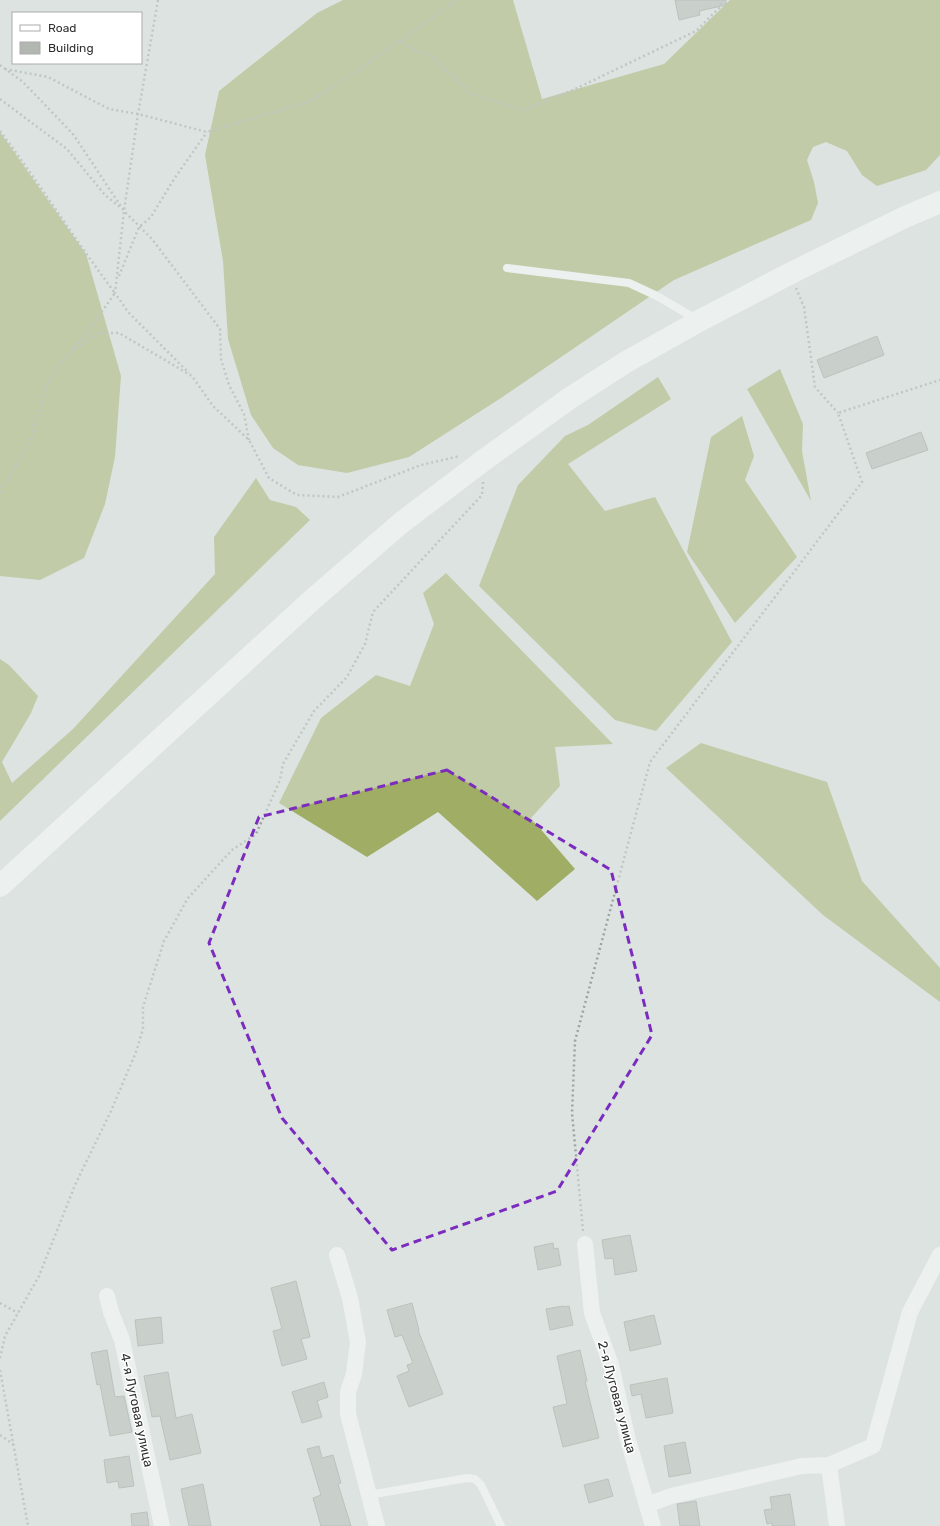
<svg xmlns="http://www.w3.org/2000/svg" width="940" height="1526" font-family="Rubik,sans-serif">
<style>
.forest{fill:#9fad65}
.building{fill:#b2b7b2;stroke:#949893}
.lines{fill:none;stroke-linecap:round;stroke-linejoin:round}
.path{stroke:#9ea3a1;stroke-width:2.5;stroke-dasharray:2 3;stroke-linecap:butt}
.service{stroke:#fff;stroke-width:8}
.minor{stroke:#fff;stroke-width:16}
.primary{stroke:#fff;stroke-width:22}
.marked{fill:none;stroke:#7b2cbf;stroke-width:3;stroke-dasharray:8 5;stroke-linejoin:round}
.labels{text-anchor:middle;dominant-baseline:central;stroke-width:3;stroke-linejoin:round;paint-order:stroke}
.street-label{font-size:13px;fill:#2e302f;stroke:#fff}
</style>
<rect width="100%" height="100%" fill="#dce3e0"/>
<!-- forest -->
<path class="forest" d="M343 0H513L542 99 664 64 730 0H940V155L926 170 877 186 862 175 847 151 826 142 813 147 807 160 814 182 818 203 811 220 674 280 501 398 409 457 347 473 298 465 273 448 251 415 228 339 223 261 205 155 219 91 317 13Z
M0 132 86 254 121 376 115 457 105 504 84 558 40 580 0 576Z
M780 369 803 424 802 451 811 501 747 389Z
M658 377 671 399 568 464 605 511 655 497 732 642 656 731 615 720 479 586 518 485 565 436 588 425Z
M742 416 754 456 745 480 797 557 735 623 687 552 711 437Z
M256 478 270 500 296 507 310 520 0 821V659L9 665 38 696 31 713 2 762 12 783 73 729 215 574 214 537Z
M446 573 613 744 555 747 560 786 531 818 575 869 537 901 438 812 367 857 279 803 321 718 376 675 410 686 434 624 423 593Z
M701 743 827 782 862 881 940 968V1002L823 915 666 768Z"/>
<!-- building -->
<path class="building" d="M675 0H726V5L699 11 700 15 679 20Z
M877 336 884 355 824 378 817 360Z
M921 432 928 450 872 469 866 453Z
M630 1235 637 1271 615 1275 613 1258 605 1259 602 1240Z
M553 1243 554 1249 558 1248 561 1265 538 1270 534 1247Z
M296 1281 310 1337 301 1339 307 1359 282 1366 273 1331 282 1329 271 1288Z
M412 1303 419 1330H418L443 1394 409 1407 397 1376 409 1371 407 1365 413 1363 402 1335 395 1337 387 1310Z
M563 1306V1307L569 1306 573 1325 550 1330 546 1309Z
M654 1315 661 1344 630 1351 624 1322Z
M161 1317 163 1343 138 1346 135 1320Z
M107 1350 115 1397 124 1396 132 1432 110 1436 100 1384 97 1385 91 1353Z
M580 1350 587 1381H585L599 1438 563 1447 553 1407 567 1404 557 1356Z
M168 1372 176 1418 192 1414 201 1453 170 1460 160 1416 152 1417 144 1376Z
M667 1378 673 1413 646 1418 641 1394 632 1396 630 1385Z
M324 1382 328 1397 317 1401 322 1417 302 1423 292 1392Z
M685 1442 691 1473 669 1477 664 1446Z
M319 1446 322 1458 333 1455 341 1483 338 1484 351 1526H321L313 1498 321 1495 307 1449Z
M129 1456 134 1486 119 1488 118 1481 107 1483 104 1460Z
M608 1479 613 1496 589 1503 584 1485Z
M203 1484 211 1526H189L181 1489Z
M790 1494 795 1526H772V1523L767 1524 764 1510 772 1509 770 1497Z
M696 1501 700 1526H680L677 1504Z
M147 1512 149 1526H132L131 1514Z"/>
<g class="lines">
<!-- path -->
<path class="path" d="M158 0 138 114 124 211 115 293 128 312 189 373
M399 41 456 0
M0 65 23 82 73 134 124 211 152 239 220 329 221 359 229 385 244 414 249 440
M5 69 48 77 109 109 138 114 207 132 311 101 377 57 399 41 415 50 430 55 472 94 523 110 573 90 696 31 720 7 722 0
M0 99 67 149 105 195 121 208
M0 131C40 184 75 240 115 293L91 327 72 350
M119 276 139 227 151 217 174 179 207 132
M796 288 804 307 815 387 838 413
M0 492 31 440 45 389 58 366 71 352 98 333H119L192 376 213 406 249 440 269 478 297 495 338 497 421 465 460 456
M583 1231 572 1113 575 1041 650 762 862 482 838 413 940 380
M0 1303 18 1313
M0 1358 5 1336 39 1276 75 1185 111 1111 136 1052 143 1029V1007L164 941 188 898 232 850 256 834 280 780 283 764 314 711 347 677 365 644 373 612 482 495 483 482
M0 1370 28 1526
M0 1435 13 1444"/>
<!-- service -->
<path class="service" d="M507 268 629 283 657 296 696 319
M369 1495 467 1478 475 1479 481 1485 501 1526"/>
<!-- minor -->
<path class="minor" d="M585 1244 592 1313 611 1365 628 1440 653 1526
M337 1255 350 1298 358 1342 354 1374 348 1392V1414L377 1526
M107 1296 111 1312 122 1340 162 1526
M829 1465 837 1526
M647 1505 671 1496 802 1466 829 1465 873 1446 910 1312 940 1255"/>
<!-- primary -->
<path class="primary" d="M0 886 313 599 401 523 484 460 570 398 626 362 699 321 791 273 905 217 940 202"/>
</g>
<!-- marked area -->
<path d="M0 0H940V1526H0ZM447 770 611 870 652 1035 557 1191 392 1250 282 1118 209 943 259 817Z" fill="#dce3e0" fill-opacity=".55" fill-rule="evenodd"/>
<path class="marked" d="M447 770 611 870 652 1035 557 1191 392 1250 282 1118 209 943 259 817Z"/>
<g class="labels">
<!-- street labels -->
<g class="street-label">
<text transform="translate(617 1397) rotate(75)">2-я Луговая улица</text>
<text transform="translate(137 1410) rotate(78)">4-я Луговая улица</text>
</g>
</g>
<!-- legend -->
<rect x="12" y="12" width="130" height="52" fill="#ffffff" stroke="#abacac"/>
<rect x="20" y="25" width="20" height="6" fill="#ffffff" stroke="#abacac"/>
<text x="48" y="32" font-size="12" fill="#2e302f">Road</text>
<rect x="20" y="42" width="20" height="12" fill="#b2b7b2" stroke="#abacac"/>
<text x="48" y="52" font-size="12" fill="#2e302f">Building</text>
</svg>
